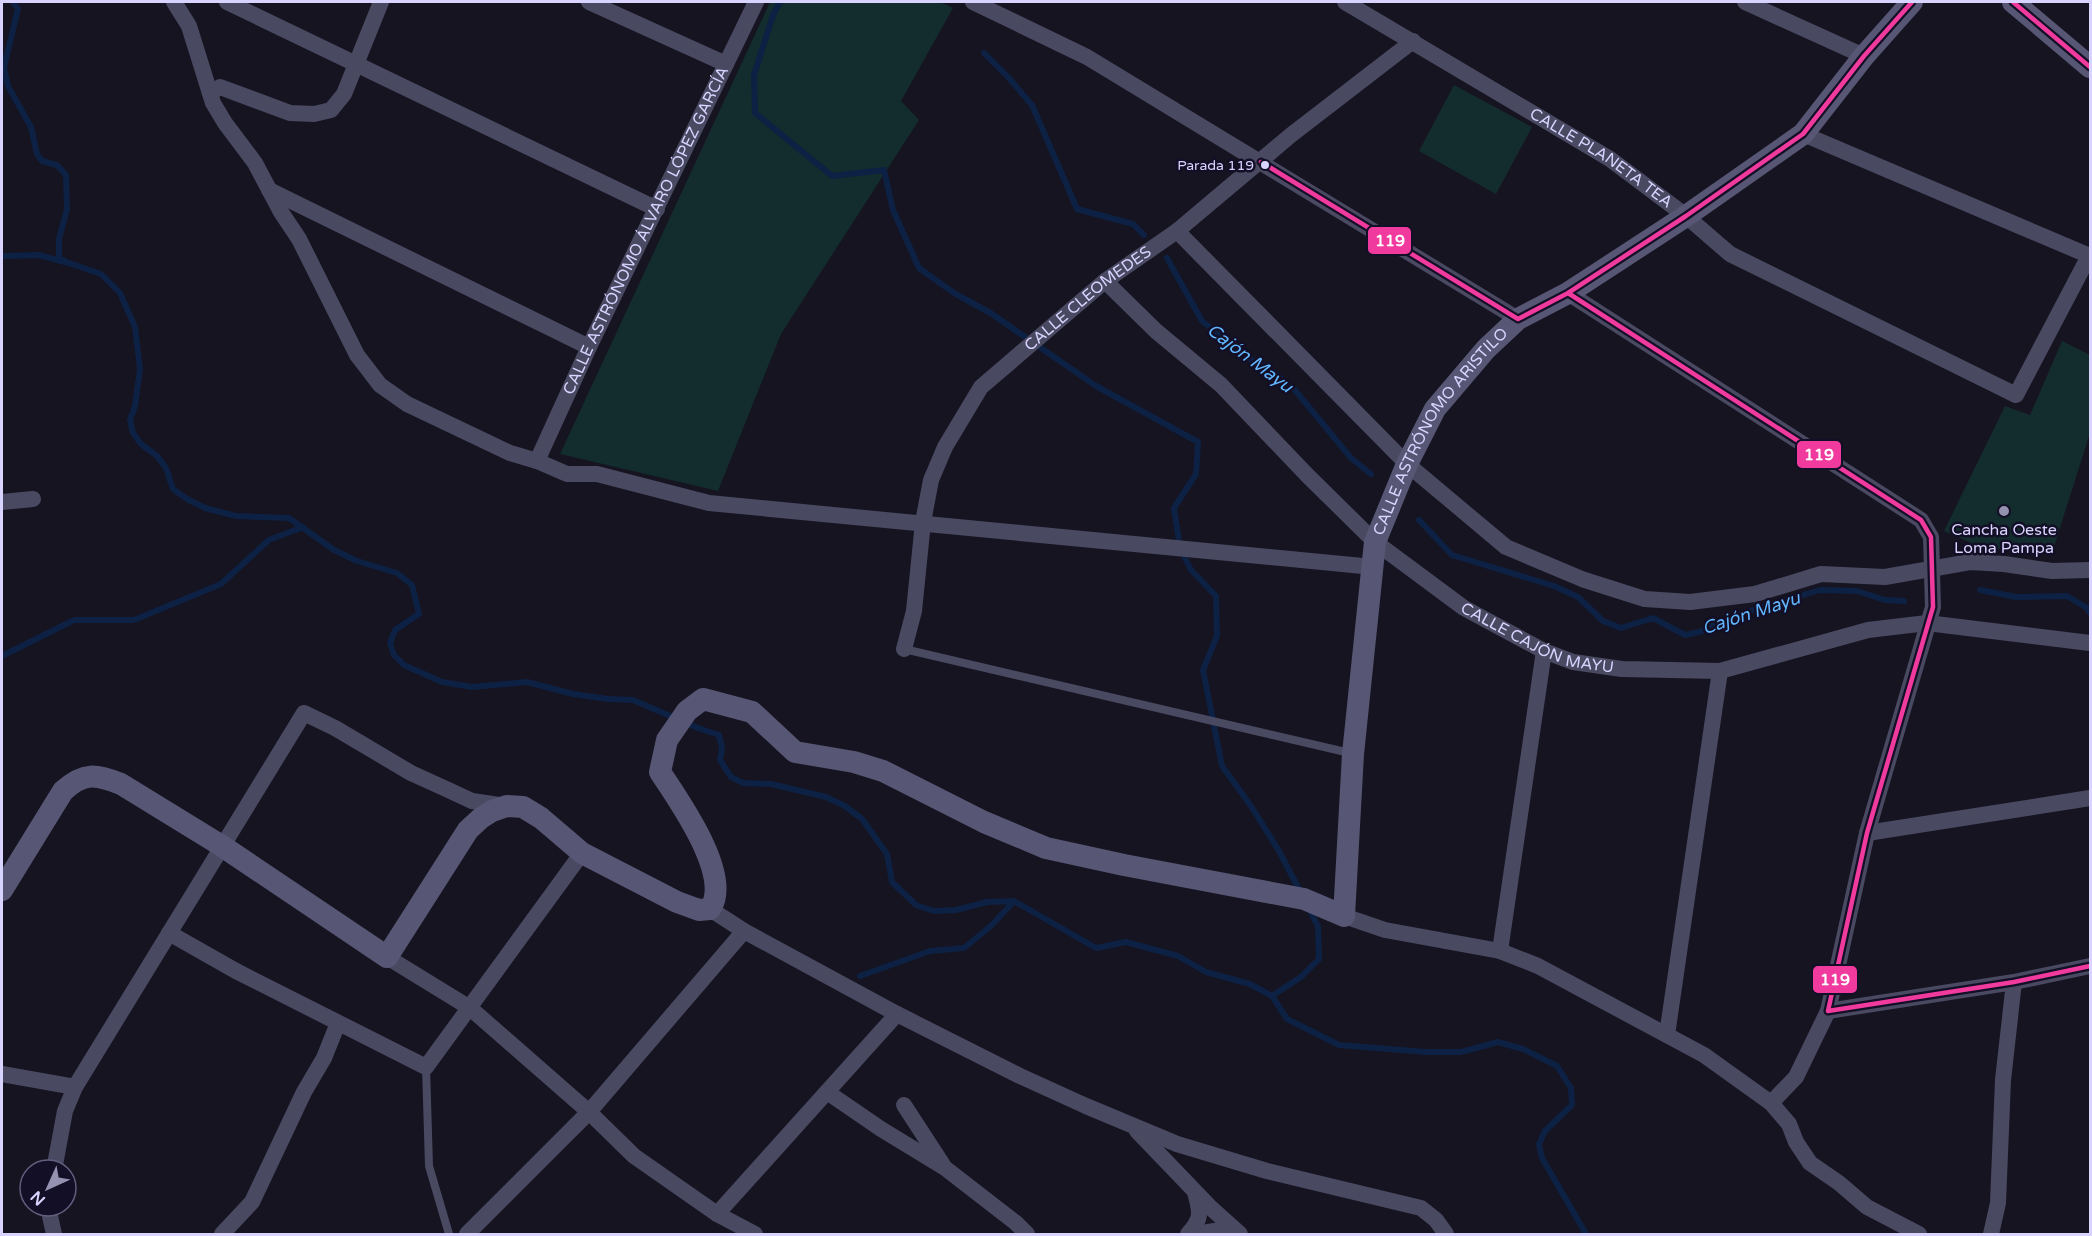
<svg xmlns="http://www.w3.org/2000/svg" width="2092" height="1236" font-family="'Varela Round',sans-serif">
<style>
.green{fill:#132c2d}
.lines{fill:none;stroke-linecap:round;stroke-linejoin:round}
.stream{stroke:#0d2144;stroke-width:6}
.lane{stroke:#4a4962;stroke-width:8}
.street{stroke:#4a4962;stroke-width:16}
.secondary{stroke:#575674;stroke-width:22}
.bus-1-casing{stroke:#130f26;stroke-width:9}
.bus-1{stroke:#f13a9d;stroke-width:4.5}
.bus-dot{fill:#d9d4ff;stroke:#130f26;stroke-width:2}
.poi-dot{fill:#9591b1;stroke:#130f26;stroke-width:2}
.labels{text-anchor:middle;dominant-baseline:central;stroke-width:5;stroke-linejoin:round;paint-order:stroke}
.bus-label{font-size:14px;fill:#d9d4ff;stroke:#130f26;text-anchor:end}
.street-label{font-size:16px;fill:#d9d4ff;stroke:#130f26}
.poi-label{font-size:16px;fill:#d9d4ff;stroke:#130f26}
.water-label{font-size:18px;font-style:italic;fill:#62b6ff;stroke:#130f26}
.line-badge{stroke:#130f26;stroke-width:2}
.badge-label{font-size:16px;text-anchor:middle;font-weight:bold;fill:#fff}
</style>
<rect width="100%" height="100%" fill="#161421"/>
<!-- green -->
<path class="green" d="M770 2H940L953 8 901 101 919 120 781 334 718 491 560 454Z
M1454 85 1532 127 1496 194 1419 151Z
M2062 341 2090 355V433L2052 553 1983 548 1944 531 2005 406 2030 415Z"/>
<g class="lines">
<!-- stream -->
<path class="stream" d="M13 2 18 9 4 67 8 86 31 127 37 154 42 161 57 165 66 175 67 209 59 239V258L65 261
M780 2 773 15 754 75 755 113 832 176 884 170 893 210 919 268 954 293 992 314 1096 386 1198 442 1196 474 1174 508 1180 548 1191 570 1216 596 1217 636 1203 670 1222 766 1251 806 1279 851 1300 891
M984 53 1008 77 1032 105 1077 209 1133 224 1144 235
M2 256 39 255 72 264 101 274 120 293 135 327 140 369 135 406 130 420 133 433 141 444 157 456 166 468 173 489 187 499 205 508 236 516 289 518 334 550 357 561 397 573 412 585 419 614 395 630 390 643 394 655 404 665 442 682 472 687 527 682 573 694 608 699 633 700 698 728 719 735 722 748 720 760 731 777 743 783 771 784 826 797 845 806 862 819 887 854 892 882 916 905 934 911 956 910 987 902 1014 901 1096 948 1126 942 1178 956 1206 972 1250 984 1272 996 1287 1019 1339 1045 1426 1052H1461L1498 1042 1523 1049 1557 1066 1571 1088 1572 1105 1545 1131 1539 1144 1542 1158 1586 1234
M1167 258 1202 321 1250 359 1272 371 1294 389 1351 458 1371 474
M1419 520 1452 555 1554 586 1578 597 1603 621 1621 628 1653 618 1685 635 1699 632 1740 614 1820 590 1857 591 1885 600 1904 601
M1980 590 2016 597 2067 596 2087 608 2090 613
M2 656 74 620H134L221 584 269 540 303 527
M860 976 930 951 964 948 992 925 1014 901
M1272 996 1301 977 1319 959 1318 927 1309 908"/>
<!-- lane -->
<path class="lane" d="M904 649 1350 753
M426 1067 429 1166 449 1234"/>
<!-- street -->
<g class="street">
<path d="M174 2 189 26 213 103 225 123 255 163 281 212 299 239 357 355 380 385 407 404 510 453 537 461 567 474H597L709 503 1373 567"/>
<path d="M227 2 657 209"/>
<path d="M589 2 726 64"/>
<path d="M973 2 1087 57 1518 319"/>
<path id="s1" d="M1345 2 1610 159 1686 216 1730 254 2016 395 2089 256"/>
<path d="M1745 2 1864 56"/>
<path d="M210 93 220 87 290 113 314 114 331 110 344 94 381 2"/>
<path d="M1803 134 2090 256"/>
<path d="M269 190 589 347"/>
<path d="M1177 231 1407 464 1506 547 1582 579 1645 599 1690 602 1755 594 1821 574 1885 577 1970 562 2004 564 2052 571 2090 570"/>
<path id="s2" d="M1105 281 1156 331 1221 385 1307 475 1375 542 1464 608 1544 651 1573 662 1622 669 1720 671 1868 630 1927 623 2090 643"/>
<path id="s3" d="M537 461 589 347 756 2"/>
<path d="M2 502 33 499"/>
<path id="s4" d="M904 649 914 611 923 522 931 480 945 447 981 387 1105 281 1177 231 1291 135 1413 41"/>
<path d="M1867 833 2090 798"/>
<path d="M710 909 744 931 897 1014 1020 1076 1086 1106 1177 1144 1267 1171 1421 1208 1436 1220 1446 1234"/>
<path d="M1344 916 1385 930 1500 951 1538 966 1704 1055 1771 1103 1796 1077 1828 1011 1867 833 1933 607 1931 537 1921 520 1568 293"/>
<path d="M169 933 236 971 426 1067 582 853"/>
<path d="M1500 951 1544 651"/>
<path d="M387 957 470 1008 589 1112 634 1156 717 1214 755 1234"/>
<path d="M1828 1011 2014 982 2090 966"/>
<path d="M1667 1035 1720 671"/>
<path d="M2 1074 75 1087"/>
<path d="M827 1092 881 1129 945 1168 1016 1223 1027 1234"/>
<path d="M1771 1103 1789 1124 1796 1142 1810 1163 1839 1183 1867 1207 1919 1234"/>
<path d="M904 1105 943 1165"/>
<path d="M1137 1131 1211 1208 1240 1234"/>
<path d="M54 1170 65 1111 75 1087 304 713 335 728 411 773 444 788 472 801 506 806"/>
<path d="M50 1206V1216L54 1234"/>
<path d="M717 1214 897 1014"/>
<path d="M222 1234 252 1202 304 1092 324 1058 338 1023"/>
<path d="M467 1234 589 1112 744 931"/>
<path d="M1188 1234C1203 1218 1200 1212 1195 1192"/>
<path d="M1196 1234 1233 1228"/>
<path d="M1991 1234 1998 1203 2003 1080 2014 982"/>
</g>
<!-- secondary -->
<g class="secondary">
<path d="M2013 2 2090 67"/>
<path id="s5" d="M2 890 63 791C84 772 96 774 121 784L222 846 387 957 468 830 481 818 492 811 507 806 523 807 541 818 582 853 677 902 699 910 710 909C733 876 679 801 660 772L667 740 687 711 703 699 752 712 795 752 854 762 883 771 984 822 1046 848 1124 865 1304 899 1344 916 1353 754 1375 542 1407 464 1435 409 1486 349 1518 319 1568 293 1686 216 1803 134 1864 56 1912 2"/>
</g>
<defs>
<path id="bus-1" d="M2013 2 2090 67
M1261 162 1518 319
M1568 293 1921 520 1931 537 1933 607 1867 833 1828 1011 2014 982 2090 966
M1518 319 1568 293 1686 216 1803 134 1864 56 1912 2"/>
</defs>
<!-- bus-1 casing -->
<use href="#bus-1" class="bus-1-casing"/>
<!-- bus-1 -->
<use href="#bus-1" class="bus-1"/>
</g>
<!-- markers -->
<circle class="bus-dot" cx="1265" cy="165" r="5"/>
<circle class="poi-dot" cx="2004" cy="511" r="6"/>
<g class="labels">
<!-- bus labels -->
<g class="bus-label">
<text x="1254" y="165">Parada 119</text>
</g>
<!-- street labels -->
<g class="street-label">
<text stroke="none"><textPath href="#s1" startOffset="300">CALLE PLANETA TEA</textPath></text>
<text stroke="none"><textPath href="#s3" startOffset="255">CALLE ASTRÓNOMO ÁLVARO LÓPEZ GARCÍA</textPath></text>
<text stroke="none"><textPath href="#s4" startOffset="416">CALLE CLEOMEDES</textPath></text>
<text stroke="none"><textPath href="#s5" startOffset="2358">CALLE ASTRÓNOMO ARISTILO</textPath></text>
<text stroke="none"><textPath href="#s2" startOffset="567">CALLE CAJÓN MAYU</textPath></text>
</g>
<!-- poi labels -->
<g class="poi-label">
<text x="2004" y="530">Cancha Oeste<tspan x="2004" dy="18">Loma Pampa</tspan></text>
</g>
<!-- water labels -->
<g class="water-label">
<text transform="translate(1250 358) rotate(37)">Cajón Mayu</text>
<text transform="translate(1751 613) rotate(-18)">Cajón Mayu</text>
</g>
</g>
<g class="line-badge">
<rect x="1367" y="226" width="45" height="29" rx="6" fill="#f13a9d"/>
<rect x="1796" y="440" width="46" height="29" rx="6" fill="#f13a9d"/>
<rect x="1812" y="965" width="46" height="29" rx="6" fill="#f13a9d"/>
</g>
<g class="badge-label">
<text x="1390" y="246">119</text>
<text x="1819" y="460">119</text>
<text x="1835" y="985">119</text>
</g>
<!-- border -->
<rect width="2092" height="1236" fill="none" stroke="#d9d4ff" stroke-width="6"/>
<!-- north arrow -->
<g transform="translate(48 1188) rotate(225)"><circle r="28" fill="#130f26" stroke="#625e7d" stroke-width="1.5"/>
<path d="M0-4.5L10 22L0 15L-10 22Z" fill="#9591b1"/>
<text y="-9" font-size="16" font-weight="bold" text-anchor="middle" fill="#d9d4ff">N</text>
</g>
</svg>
